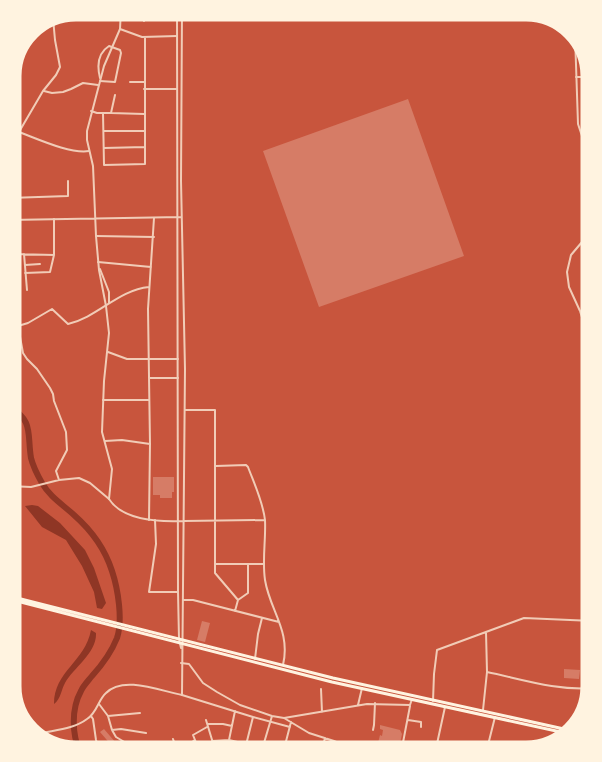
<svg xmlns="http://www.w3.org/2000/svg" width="602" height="762" font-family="'Times New Roman',serif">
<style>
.water{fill:#8f3625}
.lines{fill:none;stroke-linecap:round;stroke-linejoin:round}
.river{stroke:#8f3625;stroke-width:6}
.building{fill:#d67c66}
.minor{stroke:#f1ccb7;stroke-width:2}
.tertiary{stroke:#f1ccb7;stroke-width:2}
.primary{stroke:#fff3e0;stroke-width:3}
.rim{fill:none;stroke:#fff3e0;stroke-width:3}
</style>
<rect width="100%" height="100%" fill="#c8553d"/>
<!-- water -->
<path class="water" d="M32 505 38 506 60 523 85 550 94 568 106 603 102 609 97 608 94 592 82 566 66 540 42 527 25 506Z
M91 630 96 633C97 653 74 667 65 683 61 690 61 699 54 704 54 671 85 662 91 630Z"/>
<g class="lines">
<!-- river -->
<path class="river" d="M9 406C34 421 27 434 31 458 33 466 38 476 42 483 50 497 62 504 74 515 91 530 105 549 112 571 118 589 123 620 117 638 111 653 102 665 92 676 88 681 83 686 81 691 71 709 72 734 80 753"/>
</g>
<!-- building -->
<path class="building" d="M408 99 464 256 319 307 263 151Z
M153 477H174V492H172V498H160V495H153Z
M202 621 210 623 205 642 197 640Z
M564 669 580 670 579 679 564 678Z
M380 725 400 730 402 734 398 753H371L375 742 378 743 380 735 382 736 383 730 380 729Z
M104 729 116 743 112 746 100 732Z
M117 744 133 753H123L114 748Z"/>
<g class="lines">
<!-- minor -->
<path class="minor" d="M144 9V21
M61 15 79 19
M120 29 142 37 177 36
M576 77H593
M587 77C586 95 583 120 593 135
M100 81 115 82 121 53 120 50 109 46C98 53 97 66 100 78
M130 82H144
M144 89H177
M44 91 52 93 63 92 71 89 83 83 98 85
M91 111 97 113H111L115 95
M103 113 104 165 145 164V37
M111 113 144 114
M104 131H145
M19 132C38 139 70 154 89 151
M104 148 145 147
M9 149 43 91 56 75 60 67 55 40 53 18
M9 198 18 326 23 353 27 359 37 369 50 388 53 394 54 401 66 432 67 450 56 471 59 480
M9 198 68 196V181
M593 229 571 255 567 272 569 287 580 311 593 352
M96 236 154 237
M13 254 54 255V219
M24 254 27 290
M98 262 151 267
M25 265 40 264
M100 269 109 292V303
M25 273 50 272 54 255
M580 311 593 317
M18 326 28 323 52 309 68 324C98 317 118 290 149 287
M108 352 127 359H178
M149 378H178
M103 400H149
M185 410H215V573L238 600 235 611
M105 441 122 440 150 444
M216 466 246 465 248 467C254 483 263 502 265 520 266 540 262 560 265 580 270 611 291 631 283 665
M9 486 31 487 59 480 79 478 90 483 109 499
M149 520 150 444 148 309 154 218
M155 520 156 544 149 592H178
M184 521 265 520
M216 564H264
M183 600H193L279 622
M238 600 248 593V564
M255 659 258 634 262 618
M181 663 189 664 203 683 217 692 240 705 272 716 284 718 367 704 410 705 412 699
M487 672C521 679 557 691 593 688
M321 689 322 712
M182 695 253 717
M433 701 434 674 437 650 524 618 593 621
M99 704 108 716 112 730 116 737 143 753
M358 705 362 688
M483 710 487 672 486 632
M91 716 93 719 96 740 101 753
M108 716 140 713
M284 718 309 733 334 741 346 746 355 753
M206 720 216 753
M408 720 421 722V727
M208 724H223L232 726
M579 724 587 623
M112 730 121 729 146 733
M373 730 374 725 375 703
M173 739 178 753
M229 740 235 711
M212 741 229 740 246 744
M197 745 193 735 207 727
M262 749 277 753
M177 751 195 740
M244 753 253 717 290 727
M261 753 272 716
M283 753 291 722
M321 753 325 738
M401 753 410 706
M486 753 495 717"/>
<!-- tertiary -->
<path class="tertiary" d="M121 9 120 29 104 66 87 131V140L93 166 96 236 99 270 106 306 109 333 104 381 102 432 112 469 109 499C123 521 161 522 184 521
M177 9 178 592 179 639 181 648
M468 9C495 16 520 21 548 19
M575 35 578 124 582 136 593 151
M9 220 181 217
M9 672V664
M38 734C54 730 74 729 87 719 97 713 98 700 106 693 123 675 161 691 182 695L185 369 181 181 182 9
M435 753 445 707"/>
<!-- primary -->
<path class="primary" d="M9 596 333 678 573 731
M9 599 332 682 570 734"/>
</g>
<!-- crop -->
<path d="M0 0H602V762H0ZM76 20H526A56 56 0 0 1 582 76V686A56 56 0 0 1 526 742H76A56 56 0 0 1 20 686V76A56 56 0 0 1 76 20Z" fill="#fff3e0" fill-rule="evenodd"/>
<path class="rim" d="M76 20H526A56 56 0 0 1 582 76V686A56 56 0 0 1 526 742H76A56 56 0 0 1 20 686V76A56 56 0 0 1 76 20Z"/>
</svg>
